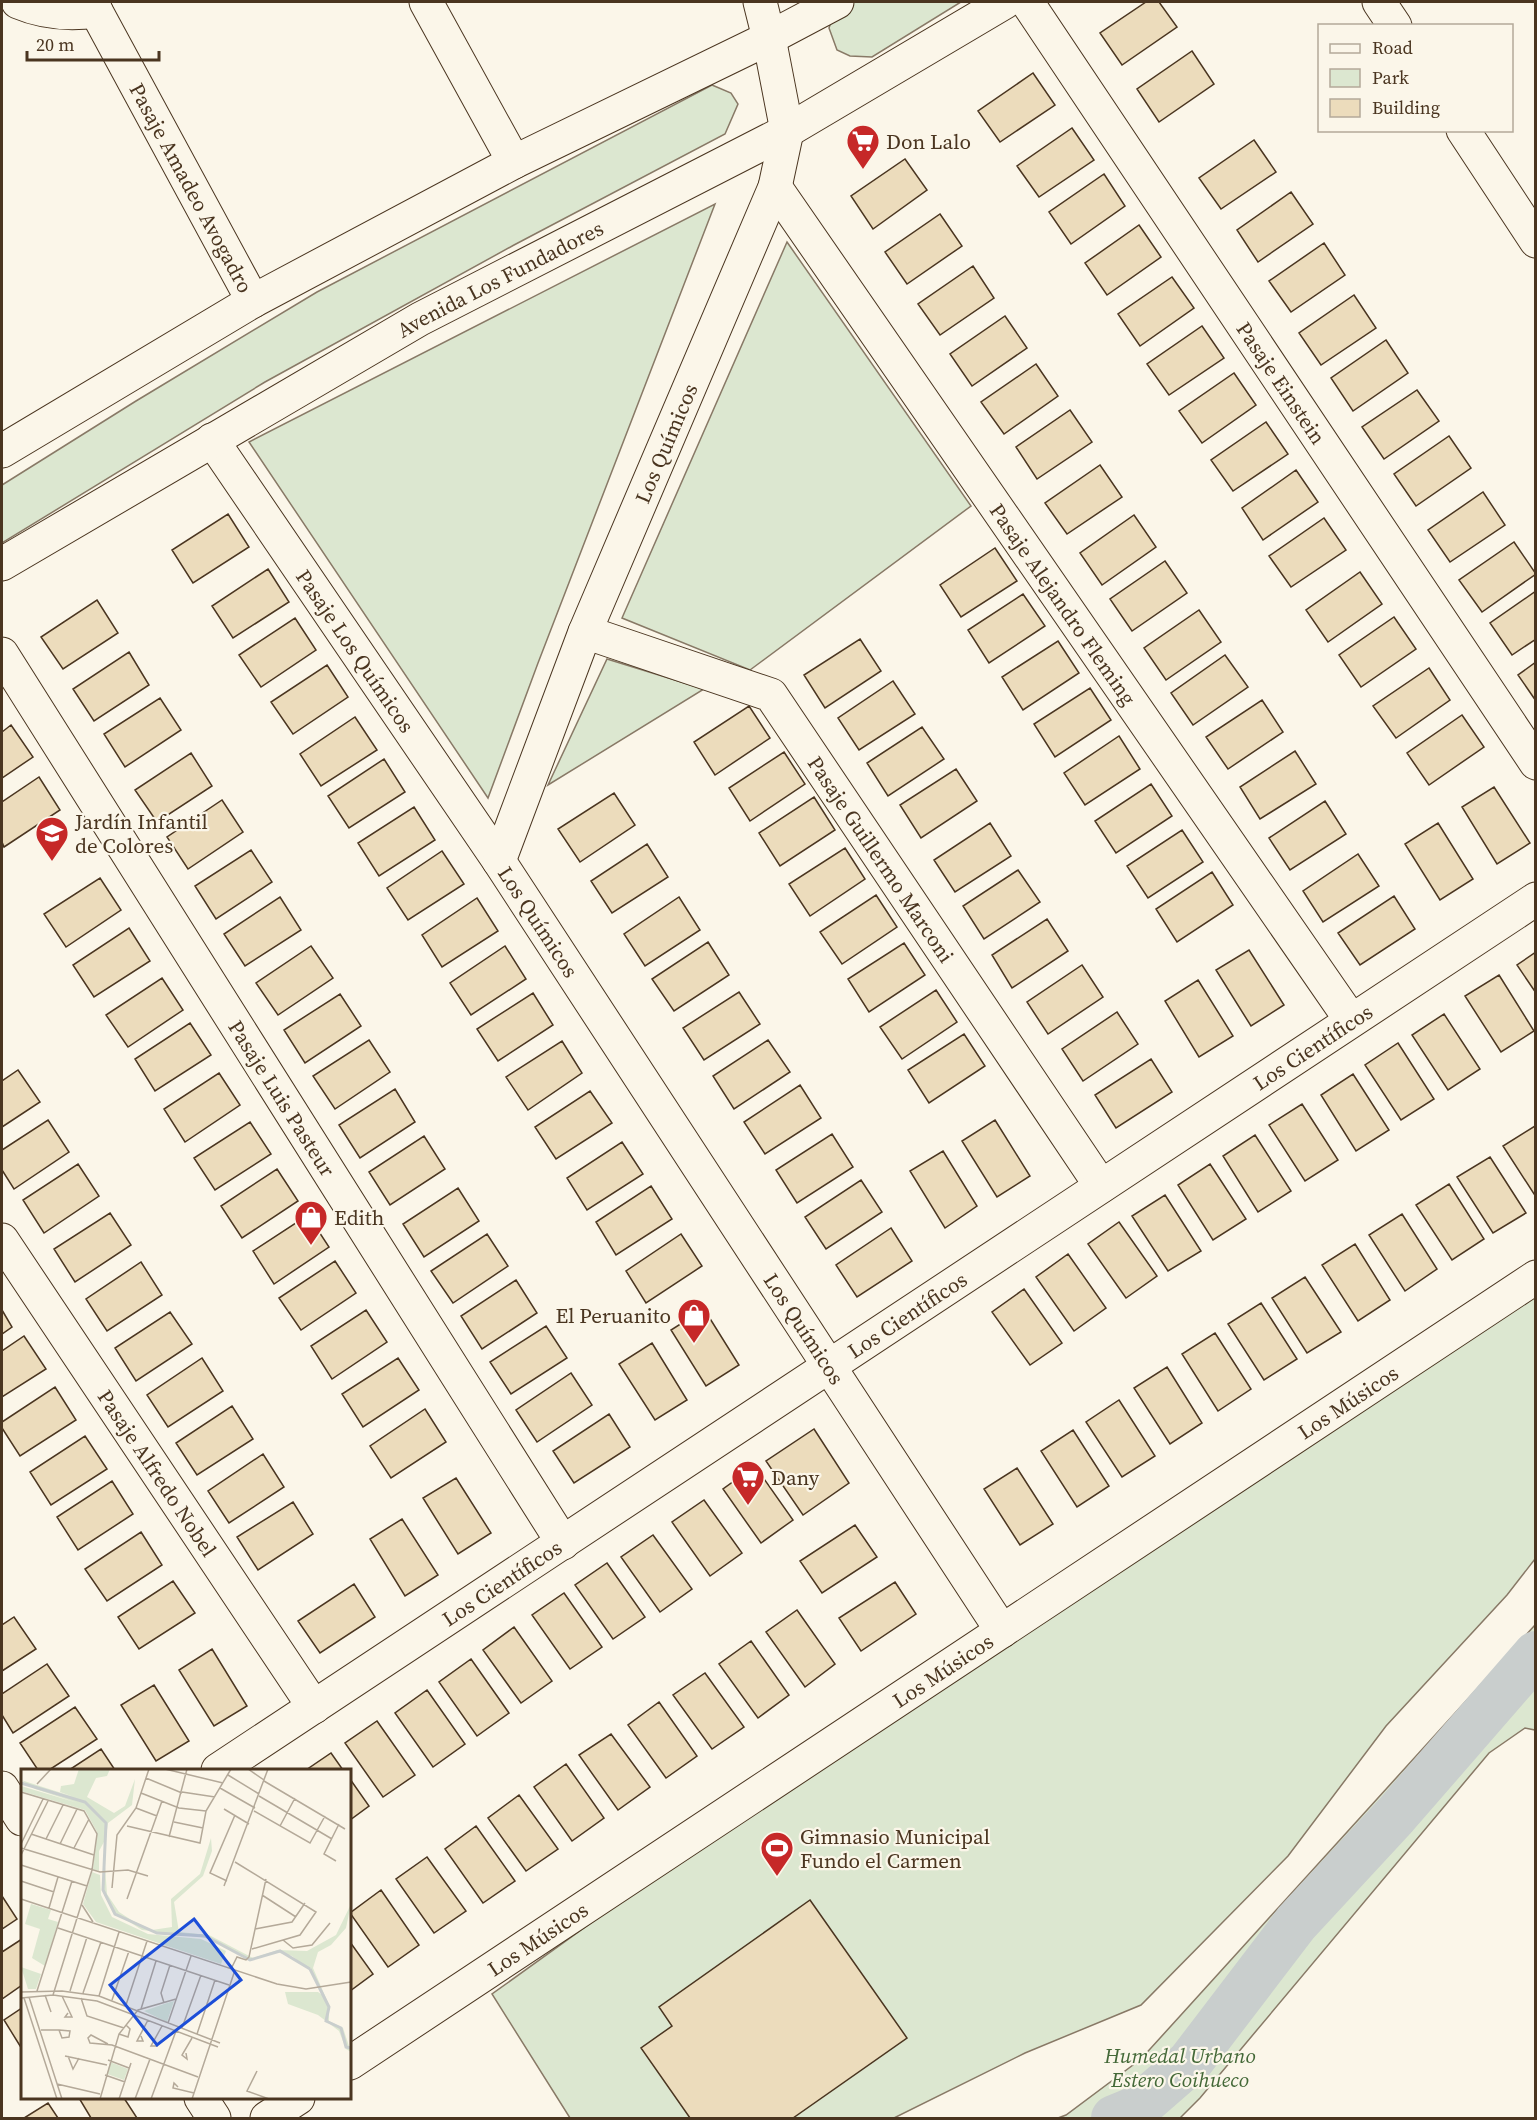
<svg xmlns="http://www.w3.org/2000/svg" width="1537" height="2120" font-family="'Source Serif 4',serif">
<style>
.green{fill:#dce7d0;stroke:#887966;stroke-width:1.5}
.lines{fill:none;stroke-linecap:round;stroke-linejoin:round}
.canal{stroke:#c9cecd;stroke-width:46}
.building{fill:#ecdcbc;stroke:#4a3520;stroke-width:1.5}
.street-casing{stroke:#4a3520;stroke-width:35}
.secondary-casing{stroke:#4a3520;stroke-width:35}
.street{stroke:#fbf6e9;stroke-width:33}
.secondary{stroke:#fbf6e9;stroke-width:33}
.labels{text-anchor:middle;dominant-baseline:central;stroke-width:4.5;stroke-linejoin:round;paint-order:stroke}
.poi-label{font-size:21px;fill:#4a3520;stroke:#fbf6e9;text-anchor:start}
.street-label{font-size:21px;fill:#4a3520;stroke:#fbf6e9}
.park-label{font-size:21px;font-style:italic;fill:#436837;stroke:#fbf6e9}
.inset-river{fill:none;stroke:#c9cecd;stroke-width:3}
.inset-road{fill:none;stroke:#b4a999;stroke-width:1.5}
.view{fill:#1d4ed8;fill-opacity:0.15;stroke:#1d4ed8;stroke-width:3}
.inset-edge{fill:none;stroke:#4a3520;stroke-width:3}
</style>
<rect width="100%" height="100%" fill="#fbf6e9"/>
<!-- green -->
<path class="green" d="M850 2H961L872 57 850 56 837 50 829 28 835 10Z
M712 85 731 93 738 104 725 134 514 245 265 382 2 543V485L136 401 317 292Z
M715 204 538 663 488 798 249 442Z
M787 242 971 506 750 670 622 618Z
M607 659 704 689 548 785Z
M1535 1289V1559L1507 1595 1386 1726 1288 1856 1141 2005 1025 2053 894 2118H570L492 1994 816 1761Z
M1535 1625V1730L1525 1728 1489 1753 1200 2098 1180 2118H1058L1066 2115 1141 2059Z"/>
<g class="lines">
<!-- canal -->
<path class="canal" d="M1114 2118 1136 2109 1190 2062 1296 1923 1396 1815 1536 1654"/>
</g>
<!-- building -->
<path class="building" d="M1146 2H1159L1177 27 1122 65 1100 33Z
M1192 51 1214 84 1159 122 1137 89Z
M1033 73 1055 105 1000 142 978 111Z
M1072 128 1094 160 1039 197 1017 166Z
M1254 140 1276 172 1221 209 1199 178Z
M905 159 927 190 873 229 851 196Z
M1104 174 1125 206 1071 244 1049 212Z
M1291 192 1313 224 1258 262 1237 230Z
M940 214 962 246 907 284 885 252Z
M1139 225 1161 257 1107 295 1085 263Z
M1324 243 1345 275 1291 312 1269 281Z
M973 266 994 298 940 335 918 304Z
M1172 277 1194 308 1140 346 1118 314Z
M1354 295 1376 328 1321 365 1299 333Z
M1005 316 1027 348 972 386 950 354Z
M1202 326 1224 358 1169 395 1147 364Z
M1386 340 1408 373 1353 411 1331 378Z
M1036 364 1058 396 1004 434 981 402Z
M1234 373 1256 405 1202 443 1179 411Z
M1417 390 1439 421 1384 459 1362 427Z
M1070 410 1092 442 1037 479 1016 447Z
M1266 422 1288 454 1233 491 1211 460Z
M1449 436 1471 468 1416 506 1394 474Z
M1100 465 1122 497 1067 534 1045 503Z
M1296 470 1318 502 1263 540 1242 508Z
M1483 492 1505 525 1450 562 1428 530Z
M228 514 249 547 193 583 172 550Z
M1134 515 1156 547 1102 585 1080 553Z
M1324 518 1346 550 1291 587 1269 556Z
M1514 542 1536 574 1482 612 1459 580Z
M995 548 1017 581 961 617 940 585Z
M1165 561 1187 593 1132 631 1110 599Z
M268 569 289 602 233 638 212 606Z
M1360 572 1382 604 1328 642 1306 610Z
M1536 591V639L1512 655 1490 623Z
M1023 594 1045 626 989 663 968 630Z
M97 600 118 633 63 669 41 637Z
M1199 610 1221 642 1166 680 1144 648Z
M1394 617 1416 649 1361 687 1339 655Z
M295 618 316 650 261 687 239 655Z
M860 639 881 671 825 708 804 675Z
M1058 641 1079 673 1023 710 1002 677Z
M129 652 149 685 94 721 73 689Z
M1225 655 1248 687 1193 725 1171 693Z
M1536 662V701L1518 675Z
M327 665 348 697 293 734 271 702Z
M1429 668 1450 700 1396 738 1373 706Z
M893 681 915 714 859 750 838 718Z
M1090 688 1111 720 1055 757 1034 724Z
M160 698 181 730 125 767 104 734Z
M1262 700 1283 732 1228 769 1206 737Z
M749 706 770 738 715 775 694 742Z
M1462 715 1484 747 1429 785 1407 753Z
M355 717 377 750 321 786 300 754Z
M11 725 33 757 2 778V732Z
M922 727 944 759 888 796 867 763Z
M1119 736 1140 769 1085 805 1064 773Z
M1295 751 1316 784 1260 819 1240 787Z
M784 752 805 784 750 821 729 788Z
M191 753 212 786 157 822 135 790Z
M384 759 405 792 349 828 328 796Z
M956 769 977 801 921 838 900 805Z
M39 777 60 810 4 847 2 842V802Z
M1151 784 1172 816 1116 853 1095 821Z
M1494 787 1530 843 1497 864 1462 807Z
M614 793 635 825 580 862 558 829Z
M814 797 835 830 780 866 759 833Z
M222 800 243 832 188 869 167 837Z
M1325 801 1346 834 1290 870 1269 838Z
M414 807 435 840 379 876 358 843Z
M990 823 1011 856 955 892 934 860Z
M1438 823 1473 879 1440 900 1405 844Z
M1182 830 1203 862 1148 898 1127 866Z
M647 844 668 877 612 913 591 881Z
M845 848 865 879 810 916 789 884Z
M251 850 272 882 216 919 195 886Z
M442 851 464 884 408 920 387 888Z
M1358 854 1379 886 1323 922 1303 891Z
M1018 870 1040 902 984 939 963 906Z
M1212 872 1233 905 1177 942 1156 909Z
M100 878 121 910 66 947 44 914Z
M876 895 897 927 842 964 820 932Z
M1394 896 1415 929 1360 965 1338 933Z
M280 897 301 930 245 966 224 934Z
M679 897 700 930 645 966 624 934Z
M477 898 498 931 442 967 422 935Z
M1047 919 1068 951 1012 988 992 955Z
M129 928 150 961 94 997 73 965Z
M708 942 729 975 674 1011 652 979Z
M904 943 925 975 869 1012 848 979Z
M311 946 333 978 278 1015 256 983Z
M505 946 526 979 471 1015 450 983Z
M1249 950 1284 1005 1251 1026 1216 970Z
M1536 952V993L1517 965Z
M1082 965 1103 997 1048 1034 1027 1002Z
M1499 975 1534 1031 1501 1052 1465 996Z
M162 978 183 1010 128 1047 106 1015Z
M1198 980 1233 1036 1199 1057 1165 1001Z
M936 990 957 1022 902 1059 880 1027Z
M739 992 760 1024 704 1060 683 1028Z
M533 993 553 1025 498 1061 477 1029Z
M340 994 361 1026 305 1063 284 1030Z
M1117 1012 1138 1044 1083 1081 1062 1049Z
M1444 1014 1480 1069 1448 1090 1412 1035Z
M190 1023 211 1055 155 1091 135 1059Z
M964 1034 985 1066 929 1103 908 1070Z
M369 1040 390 1072 335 1109 313 1076Z
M768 1040 790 1072 734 1109 713 1076Z
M562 1041 582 1073 528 1110 506 1077Z
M1398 1043 1434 1099 1401 1120 1365 1065Z
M1151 1059 1172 1092 1116 1128 1095 1095Z
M18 1070 40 1102 2 1127V1081Z
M219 1073 240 1105 185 1142 164 1109Z
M1353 1074 1389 1130 1356 1151 1321 1095Z
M800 1085 821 1118 765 1154 744 1122Z
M395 1089 415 1122 360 1158 339 1125Z
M590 1091 612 1123 556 1159 535 1127Z
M1302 1104 1338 1160 1305 1181 1269 1125Z
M48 1120 69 1152 14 1189 2 1170V1150Z
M995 1120 1030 1176 997 1197 962 1141Z
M250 1122 271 1154 215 1190 194 1158Z
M1535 1126H1536V1197L1503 1146Z
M832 1134 853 1167 797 1203 776 1170Z
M1255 1135 1291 1191 1258 1212 1223 1156Z
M424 1136 445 1169 390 1205 369 1172Z
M622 1142 643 1174 587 1210 567 1178Z
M943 1151 977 1206 945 1228 910 1171Z
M1490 1157 1526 1213 1493 1233 1457 1177Z
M78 1164 99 1196 44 1233 23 1200Z
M1210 1164 1246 1219 1213 1240 1178 1185Z
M277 1169 298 1201 242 1238 221 1206Z
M861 1180 882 1212 826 1249 805 1217Z
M1449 1184 1484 1239 1452 1260 1416 1205Z
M651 1186 672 1219 616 1255 596 1222Z
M458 1188 479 1221 424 1257 403 1224Z
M1165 1195 1201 1251 1168 1271 1132 1216Z
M110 1213 131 1245 75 1282 54 1249Z
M1402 1214 1437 1269 1405 1291 1369 1235Z
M308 1215 329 1247 274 1284 253 1251Z
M1119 1222 1157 1276 1126 1298 1088 1244Z
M891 1228 912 1261 857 1297 836 1265Z
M487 1234 508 1266 453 1303 431 1271Z
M681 1234 702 1266 646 1303 626 1271Z
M1355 1244 1390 1300 1358 1321 1322 1265Z
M1068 1254 1106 1308 1074 1331 1036 1277Z
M335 1261 356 1293 301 1330 279 1298Z
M141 1262 162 1295 107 1331 86 1299Z
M1305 1277 1341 1332 1307 1353 1272 1298Z
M516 1280 537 1313 482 1349 461 1316Z
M1024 1289 1062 1343 1030 1365 992 1312Z
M1261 1303 1297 1359 1264 1380 1228 1324Z
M704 1309 739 1365 706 1386 671 1330Z
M2 1310 12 1327 2 1334Z
M366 1310 387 1342 332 1379 311 1346Z
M170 1312 192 1344 136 1381 115 1348Z
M546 1326 567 1358 511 1394 490 1362Z
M1215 1333 1251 1389 1218 1411 1182 1354Z
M24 1336 46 1369 2 1397V1351Z
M652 1343 687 1400 655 1420 619 1364Z
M202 1358 223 1391 168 1427 147 1395Z
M398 1358 419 1390 363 1427 342 1394Z
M1167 1367 1202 1423 1170 1444 1134 1388Z
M571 1373 592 1405 537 1442 516 1410Z
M55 1387 76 1420 20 1456 2 1428V1422Z
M1119 1400 1155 1456 1122 1477 1086 1422Z
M232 1406 253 1439 197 1475 176 1443Z
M425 1409 446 1442 391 1478 370 1446Z
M609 1414 630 1447 574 1483 553 1451Z
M814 1429 849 1483 803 1515 766 1461Z
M1073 1430 1109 1486 1077 1507 1041 1451Z
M85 1436 107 1469 51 1505 30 1472Z
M263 1454 284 1487 229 1523 208 1491Z
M755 1466 793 1520 761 1543 723 1489Z
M1017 1468 1053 1524 1020 1545 984 1489Z
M456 1478 491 1533 458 1554 423 1498Z
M112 1481 133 1514 78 1550 57 1517Z
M704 1500 742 1553 710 1576 672 1522Z
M293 1502 313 1534 258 1570 237 1537Z
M402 1519 438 1575 405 1596 370 1539Z
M855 1525 877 1557 822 1593 800 1561Z
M141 1532 162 1565 107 1601 85 1569Z
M653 1535 692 1589 660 1612 621 1557Z
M607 1563 645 1617 613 1639 575 1585Z
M173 1581 195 1613 139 1649 118 1617Z
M895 1582 916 1614 861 1651 839 1618Z
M354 1584 375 1617 320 1653 298 1621Z
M564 1593 602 1647 570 1669 532 1615Z
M797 1610 835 1664 805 1687 766 1632Z
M14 1617 36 1649 2 1671V1625Z
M514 1627 552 1681 521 1703 483 1650Z
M751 1641 789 1695 758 1718 719 1664Z
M212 1649 247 1706 214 1726 179 1670Z
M471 1659 509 1713 477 1736 439 1682Z
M47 1664 69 1696 13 1733 2 1715V1694Z
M705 1673 744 1727 712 1749 673 1695Z
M154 1685 189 1741 156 1761 121 1705Z
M427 1690 465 1744 433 1767 395 1713Z
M659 1702 697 1756 666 1778 628 1725Z
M75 1707 97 1739 49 1770H38L20 1743Z
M377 1721 415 1775 383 1797 345 1743Z
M611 1734 650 1787 618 1810 579 1755Z
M101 1749 115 1770H69Z
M331 1753 343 1770H306Z
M566 1764 604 1818 572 1841 534 1787Z
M350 1779 369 1806 350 1820Z
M519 1795 558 1849 526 1871 488 1818Z
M476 1826 515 1881 483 1903 445 1849Z
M427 1857 466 1911 434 1933 396 1879Z
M381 1890 419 1945 388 1967 350 1913Z
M2 1896 17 1919 2 1929Z
M810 1900 907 2038 793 2118H690L641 2048 672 2026 659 2007Z
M22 1939V1985L2 1999V1952Z
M350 1942 373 1974 350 1991Z
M22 2008V2049L4 2020Z
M79 2098H124L137 2118H91Z
M48 2103 58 2118H24Z"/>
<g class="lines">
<defs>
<g id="street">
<path d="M18 2C44 13 68 15 96 11"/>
<path d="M426 2 514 162"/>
<path id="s1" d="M1027 2 1536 763"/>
<path d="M1379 2 1395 26"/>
<path id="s2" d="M96 11 253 301"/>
<path d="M1463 130 1536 241"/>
<path id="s3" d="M775 187 1351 1020"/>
<path id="s4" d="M212 440 499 861 1002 1631"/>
<path d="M2 451 253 301 514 162 769 38 837 2"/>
<path id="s5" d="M2 564 420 319 787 131 1005 2"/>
<path id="s6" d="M585 632 771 695 1101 1186"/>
<path id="s7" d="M2 654 563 1543"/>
<path id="s8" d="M499 861 585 632 775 187 787 131 769 38 760 2"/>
<path id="s9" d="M2 1240 314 1707"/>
<path id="s10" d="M218 1770 1536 899"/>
<path d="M2 1788 22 1819"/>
<path d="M201 2098 214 2118"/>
</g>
<g id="secondary">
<path id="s11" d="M350 2063 1536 1277"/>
<path d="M267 2118 298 2098"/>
</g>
</defs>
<!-- street casing -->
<use href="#street" class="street-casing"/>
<!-- secondary casing -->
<use href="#secondary" class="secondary-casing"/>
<!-- street -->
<use href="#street" class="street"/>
<!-- secondary -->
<use href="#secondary" class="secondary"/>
</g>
<!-- icons -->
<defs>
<symbol id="supermarket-pin" viewBox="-11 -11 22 30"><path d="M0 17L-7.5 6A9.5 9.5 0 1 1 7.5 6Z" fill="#c62828" stroke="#fbf6e9"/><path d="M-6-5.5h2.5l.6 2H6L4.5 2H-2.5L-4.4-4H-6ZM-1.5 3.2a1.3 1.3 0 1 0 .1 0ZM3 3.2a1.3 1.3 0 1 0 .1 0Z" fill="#fff"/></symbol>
<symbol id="school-pin" viewBox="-11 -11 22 30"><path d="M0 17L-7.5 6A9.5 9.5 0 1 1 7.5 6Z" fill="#c62828" stroke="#fbf6e9"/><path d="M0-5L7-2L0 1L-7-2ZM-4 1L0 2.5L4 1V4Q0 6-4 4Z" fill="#fff"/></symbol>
<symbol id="shop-pin" viewBox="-11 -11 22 30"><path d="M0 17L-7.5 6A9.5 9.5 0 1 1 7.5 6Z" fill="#c62828" stroke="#fbf6e9"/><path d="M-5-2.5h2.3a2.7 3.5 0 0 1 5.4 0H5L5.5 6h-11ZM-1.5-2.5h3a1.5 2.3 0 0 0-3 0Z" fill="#fff"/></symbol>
<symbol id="stadium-pin" viewBox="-11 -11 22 30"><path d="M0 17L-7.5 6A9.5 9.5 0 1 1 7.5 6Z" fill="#c62828" stroke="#fbf6e9"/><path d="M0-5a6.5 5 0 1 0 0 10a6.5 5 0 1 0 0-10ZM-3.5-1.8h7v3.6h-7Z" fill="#fff"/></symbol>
</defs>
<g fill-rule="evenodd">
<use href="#supermarket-pin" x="844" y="122" width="38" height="52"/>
<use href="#school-pin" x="33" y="814" width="38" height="52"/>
<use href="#shop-pin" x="292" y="1198" width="38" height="52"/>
<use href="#shop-pin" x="675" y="1296" width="38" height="52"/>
<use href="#supermarket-pin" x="729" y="1458" width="38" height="52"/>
<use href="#stadium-pin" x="758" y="1829" width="38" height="52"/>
</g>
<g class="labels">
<!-- poi labels -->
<g class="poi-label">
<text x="886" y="141">Don Lalo</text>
<text x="75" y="821">Jardín Infantil<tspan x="75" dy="24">de Colores</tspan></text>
<text x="334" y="1217">Edith</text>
<text x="671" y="1315" text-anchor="end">El Peruanito</text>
<text x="771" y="1477">Dany</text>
<text x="800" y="1836">Gimnasio Municipal<tspan x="800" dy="24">Fundo el Carmen</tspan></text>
</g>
<!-- street labels -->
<g class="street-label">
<text stroke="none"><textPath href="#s2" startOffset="201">Pasaje Amadeo Avogadro</textPath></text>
<text stroke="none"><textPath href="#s5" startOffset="574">Avenida Los Fundadores</textPath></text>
<text stroke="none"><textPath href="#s1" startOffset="458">Pasaje Einstein</textPath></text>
<text stroke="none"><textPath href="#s8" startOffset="450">Los Químicos</textPath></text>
<text stroke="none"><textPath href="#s3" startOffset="507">Pasaje Alejandro Fleming</textPath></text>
<text stroke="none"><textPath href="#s4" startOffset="255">Pasaje Los Químicos</textPath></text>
<text stroke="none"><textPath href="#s6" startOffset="394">Pasaje Guillermo Marconi</textPath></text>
<text stroke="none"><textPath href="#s4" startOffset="582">Los Químicos</textPath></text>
<text stroke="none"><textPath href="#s10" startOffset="1312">Los Científicos</textPath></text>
<text stroke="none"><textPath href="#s7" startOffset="525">Pasaje Luis Pasteur</textPath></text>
<text stroke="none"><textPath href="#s10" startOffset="826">Los Científicos</textPath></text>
<text stroke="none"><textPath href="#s4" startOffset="1068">Los Químicos</textPath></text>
<text stroke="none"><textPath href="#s11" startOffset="1197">Los Músicos</textPath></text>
<text stroke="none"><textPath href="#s9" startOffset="280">Pasaje Alfredo Nobel</textPath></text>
<text stroke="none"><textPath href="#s10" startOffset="340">Los Científicos</textPath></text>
<text stroke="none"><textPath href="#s11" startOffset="711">Los Músicos</textPath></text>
<text stroke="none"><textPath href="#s11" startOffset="225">Los Músicos</textPath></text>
</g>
<!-- park labels -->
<g class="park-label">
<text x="1180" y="2055">Humedal Urbano<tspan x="1180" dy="24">Estero Coihueco</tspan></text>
</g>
</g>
<!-- overview -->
<g transform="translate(21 1769)">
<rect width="330" height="330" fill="#fbf6e9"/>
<path d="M58 0H89L86 7 75 9 66 28 93 44 104 37 114 10 111 36 87 54 83 83 86 125 98 143 112 152 131 161 151 158 150 130 179 105 190 69 191 82 182 107 153 133 158 163 188 166 232 189 257 181 286 182 315 166 330 135 325 159 310 176 297 183 292 199 308 236V252L322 259 330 283 325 280 318 262 297 246 267 235 264 223H297L303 227 289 201 271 187 255 183 229 191 187 169 121 161 93 143 83 126V73L78 82V102L72 100 76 63 64 41 0 22V17L57 34 14 20 0 11 53 28 39 23 40 17 53 15ZM71 103 79 106 80 126 91 148 127 165 180 170 205 182 200 195 75 153 62 135ZM10 135 30 141 27 150 37 153 24 197 11 189 19 160 4 155ZM0 198 20 205 15 220H7ZM153 232 146 253 123 242 146 234ZM89 293 107 300 103 311 86 305Z" fill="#dce7d0"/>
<path class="inset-river" d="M0 14 64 33 85 54 82 121 94 145 136 164 184 167 229 191 259 182 289 200M289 200 308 238 305 252 320 259 325 278 330 279"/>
<path class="inset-road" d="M144 0 202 14M227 0 243 11M207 6 238 25M125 9 161 24M243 12 324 60M16 15 30 0M199 19 234 39M0 23 63 42 76 65 71 101 32 226M161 23 194 28M120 24 158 39 185 42M238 27 311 70M115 39 136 47M203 40 228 55M233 42 289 74 304 47M153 53 182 59M106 57 179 74 185 42 210 0M259 57 274 29M10 65 73 86M148 68 166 0M25 70 42 36M0 75 22 30M39 75 56 40M0 79 79 103 107 101 127 107M53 79 68 50M0 86 27 32M315 92 303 85 318 55M214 93 295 143 279 166 231 180M0 96 66 117M0 112 33 123M206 112 189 104 214 46M203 117 247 0M91 119 96 66 115 39 128 0M241 126 275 148M0 130 256 215 285 220 330 213M106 130 141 32M61 136 72 153M28 139 37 108M37 159 208 216M234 160 271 153 284 134M262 171 272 179 291 176 309 154M210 200 216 188 225 191 228 188 245 110M16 222 51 112M49 222 66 168M0 223 41 222 78 227 199 274M62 224 80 173M24 226 30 243M41 227 51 248H44L47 244M78 227 98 163M8 228 41 330M0 229 32 226 76 232 197 278M3 229 36 330M60 229 66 247 103 259M91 231 108 182M143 234 140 224 149 196M105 236 126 172M120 240 135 192M147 254 170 187M161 259 180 206M20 261H38L49 262 48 268 41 269 38 261M98 265 107 268 109 260 105 256M176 265 194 211M120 267 122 272H116L127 251M134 272 136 277H130L141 257M87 275 70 266 67 269 69 274 91 276 177 308M165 284 166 290 161 286 171 269M44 287 86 296M47 287 52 300 58 289M87 291 108 299M236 302 226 322 248 330M84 306 104 313M36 315 79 325M157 318 153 314 152 319 173 324M79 330 98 265 117 241 155 230M98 330 110 294M114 330 129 290M130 330 155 262M171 330 214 201"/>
<path class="view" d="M173 150 220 211 136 276 89 216Z"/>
<rect width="330" height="330" class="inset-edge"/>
</g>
<!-- border -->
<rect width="1537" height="2120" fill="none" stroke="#4a3520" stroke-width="6"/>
<!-- legend -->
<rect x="1318" y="24" width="195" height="108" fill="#fbf6e9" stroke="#b4a999" stroke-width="1.5"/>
<rect x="1330" y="44" width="30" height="9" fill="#fbf6e9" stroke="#b4a999" stroke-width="1.5"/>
<text x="1372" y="54" font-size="18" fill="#4a3520">Road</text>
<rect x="1330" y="69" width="30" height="18" fill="#dce7d0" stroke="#b4a999" stroke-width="1.5"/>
<text x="1372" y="84" font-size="18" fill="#4a3520">Park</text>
<rect x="1330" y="99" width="30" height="18" fill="#ecdcbc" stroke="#b4a999" stroke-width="1.5"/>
<text x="1372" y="114" font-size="18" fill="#4a3520">Building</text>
<!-- scale -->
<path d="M27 51v9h132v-9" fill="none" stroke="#4a3520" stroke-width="3"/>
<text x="36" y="51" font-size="18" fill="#4a3520" stroke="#fbf6e9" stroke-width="4.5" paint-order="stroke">20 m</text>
</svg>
